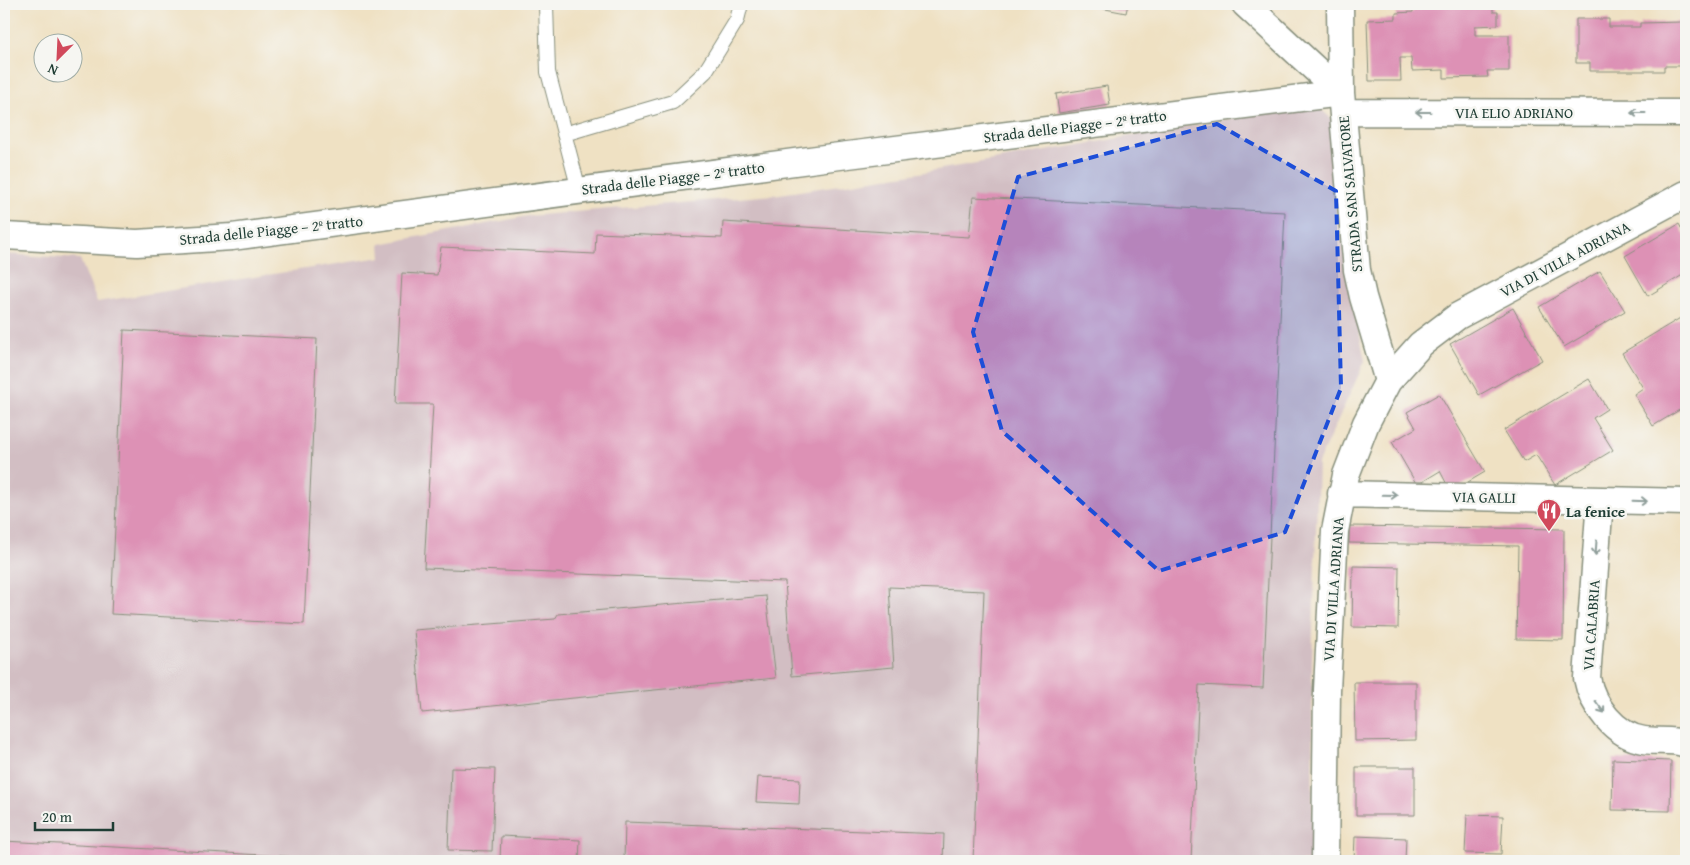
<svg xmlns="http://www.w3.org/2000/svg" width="1690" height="865" font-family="'Gentium Book Plus',serif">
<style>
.industrial{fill:#d2bec3}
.building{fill:#dd91b5}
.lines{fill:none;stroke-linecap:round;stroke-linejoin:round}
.service-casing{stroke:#878f7c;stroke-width:16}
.minor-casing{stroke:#878f7c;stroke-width:29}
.service{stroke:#fff;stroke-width:14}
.minor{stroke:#fff;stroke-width:26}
.oneway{stroke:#8f9e9a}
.marked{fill:#1d4ed8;fill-opacity:0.2;stroke:#1d4ed8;stroke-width:4;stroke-dasharray:10 6;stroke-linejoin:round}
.labels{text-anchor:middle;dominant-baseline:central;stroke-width:5;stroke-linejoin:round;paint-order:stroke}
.street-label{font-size:15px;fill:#1f3d34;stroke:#f6f6f2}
.poi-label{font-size:15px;font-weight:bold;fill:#1f3d34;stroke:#f6f6f2;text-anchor:start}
</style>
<rect width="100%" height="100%" fill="#f6f6f2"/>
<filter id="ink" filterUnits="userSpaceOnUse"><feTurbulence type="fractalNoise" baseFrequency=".02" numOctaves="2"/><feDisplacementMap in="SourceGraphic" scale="10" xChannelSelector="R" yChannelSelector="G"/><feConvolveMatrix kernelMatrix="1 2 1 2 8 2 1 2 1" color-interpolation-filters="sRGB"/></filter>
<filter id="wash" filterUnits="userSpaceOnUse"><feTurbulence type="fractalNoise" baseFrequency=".0096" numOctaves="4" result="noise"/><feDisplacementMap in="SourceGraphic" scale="20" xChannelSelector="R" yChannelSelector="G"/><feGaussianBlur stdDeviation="1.12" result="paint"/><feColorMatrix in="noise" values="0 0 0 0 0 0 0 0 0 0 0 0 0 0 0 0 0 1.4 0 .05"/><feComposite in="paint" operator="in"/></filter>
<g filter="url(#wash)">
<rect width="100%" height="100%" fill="#efe1c3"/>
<!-- industrial -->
<path class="industrial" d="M1315 104 1334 121 1349 279 1365 361 1318 463 1312 665 1313 861H4V254L80 259 97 302 381 257 380 244 528 216 773 195 919 173Z"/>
<g id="blocks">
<!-- building -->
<path class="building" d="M1090 4H1128L1126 13 1090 6Z
M1413 4H1493V12H1498V25L1475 26V35H1509V71H1487L1488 77 1444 78V70L1412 71 1411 58H1400L1401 81H1369L1367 20 1396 19V13L1413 12Z
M1576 19H1609V27H1640V23L1682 22V66H1664V71H1590V63H1576Z
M1107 86 1110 105 1059 113 1056 94Z
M973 197 1285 212 1263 688 1199 685 1191 861H973L984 591 889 587 894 667 792 676 785 582 424 568 433 404H395L402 273 437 275 441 247 595 254 596 233 722 238 723 222 969 237Z
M1679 224 1686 237V273L1648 296 1625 256Z
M1600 271 1625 311 1564 347 1539 307Z
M1513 308 1542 360 1479 395 1450 344Z
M1682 317 1686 324V406L1653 426 1634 394 1643 388 1622 353Z
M124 330 317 339 304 624 111 614Z
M1589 379 1607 409 1593 418 1613 450 1555 485 1536 455 1524 462 1504 430Z
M1439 394 1485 472 1451 492 1440 471 1417 485 1392 442 1416 428 1407 412Z
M1349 526 1564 529 1563 640 1516 639 1518 546 1349 543Z
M1353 566 1399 567 1398 628 1352 627Z
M766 596 776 678 422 713 414 630 555 619 558 614Z
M1354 682H1416V740L1355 741Z
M1613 759 1671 761 1670 811 1612 810Z
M1356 767H1415V815H1356Z
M451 768 495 769 492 851 448 850Z
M758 777 800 779 799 804 756 802Z
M1467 815 1503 816 1501 854 1465 853Z
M625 822 944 834 943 861H624Z
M501 836 580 840 579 861H458V857L500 859Z
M1355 836 1406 838 1405 861H1354Z
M4 841 299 857V861H4Z"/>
</g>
</g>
<g filter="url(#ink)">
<use href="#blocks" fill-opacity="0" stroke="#878f7c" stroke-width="1"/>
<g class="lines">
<defs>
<path id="service" d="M546 4 548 72 579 190
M564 134 673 102 705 72 737 20 741 4"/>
<path id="minor" d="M1245 4 1341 93
M1340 4 1341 93 1357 270 1363 297 1388 381
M1343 112 1686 113
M4 236 137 243 232 237 832 157 1341 93
M1341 494 1686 502
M1600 500 1587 678C1592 705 1615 736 1644 740 1658 742 1673 739 1686 744
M1325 861 1327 690 1335 531 1346 475 1366 423 1388 381 1421 344 1458 316 1686 194"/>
</defs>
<!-- service casing -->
<use href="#service" class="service-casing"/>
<!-- minor casing -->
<use href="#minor" class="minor-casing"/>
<!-- service -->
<use href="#service" class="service"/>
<!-- minor -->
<use href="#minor" class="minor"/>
</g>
<!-- one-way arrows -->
<defs><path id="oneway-shaft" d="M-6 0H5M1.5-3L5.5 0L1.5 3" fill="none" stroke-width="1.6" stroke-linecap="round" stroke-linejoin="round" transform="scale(1.25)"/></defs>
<g class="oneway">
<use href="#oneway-shaft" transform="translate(1423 112) rotate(-180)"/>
<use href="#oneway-shaft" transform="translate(1638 113) rotate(-180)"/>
<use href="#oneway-shaft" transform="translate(1390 495) rotate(1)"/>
<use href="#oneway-shaft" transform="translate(1640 501) rotate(2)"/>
<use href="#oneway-shaft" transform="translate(1596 548) rotate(94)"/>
<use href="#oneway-shaft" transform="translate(1600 707) rotate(53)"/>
</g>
</g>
<!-- marked area -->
<path class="marked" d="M1217 124 1336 191 1341 388 1285 532 1159 571 1002 431 973 332 1018 177Z"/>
<!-- icons -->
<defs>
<symbol id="restaurant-pin" viewBox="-11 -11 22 30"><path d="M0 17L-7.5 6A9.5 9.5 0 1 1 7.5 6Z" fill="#d1495b" stroke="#f6f6f2"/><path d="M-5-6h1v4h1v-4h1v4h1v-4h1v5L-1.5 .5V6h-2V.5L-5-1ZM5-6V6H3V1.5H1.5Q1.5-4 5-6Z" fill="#fff"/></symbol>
</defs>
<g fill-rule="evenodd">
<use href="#restaurant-pin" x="1535" y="497" width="28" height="38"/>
</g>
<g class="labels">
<!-- street labels -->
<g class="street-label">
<text x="1514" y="112">VIA ELIO ADRIANO</text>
<text transform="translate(1075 126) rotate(-7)">Strada delle Piagge – 2º tratto</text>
<text transform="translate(673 178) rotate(-7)">Strada delle Piagge – 2º tratto</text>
<text transform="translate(1350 194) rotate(-95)">STRADA SAN SALVATORE</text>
<text transform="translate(271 230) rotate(-6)">Strada delle Piagge – 2º tratto</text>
<text transform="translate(1565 259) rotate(-28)">VIA DI VILLA ADRIANA</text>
<text transform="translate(1484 497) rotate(1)">VIA GALLI</text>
<text transform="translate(1333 589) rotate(-86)">VIA DI VILLA ADRIANA</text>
<text transform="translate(1591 625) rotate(-86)">VIA CALABRIA</text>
</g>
<!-- poi labels -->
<g class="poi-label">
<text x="1566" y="511">La fenice</text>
</g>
</g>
<!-- margin -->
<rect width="1690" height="865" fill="none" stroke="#f6f6f2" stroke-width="20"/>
<!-- north arrow -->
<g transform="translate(58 58) rotate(204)"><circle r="24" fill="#f6f6f2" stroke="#a0aca6"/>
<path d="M0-4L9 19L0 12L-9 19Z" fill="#d1495b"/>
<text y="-8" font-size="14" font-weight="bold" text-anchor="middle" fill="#1f3d34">N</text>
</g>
<!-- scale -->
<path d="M35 822v8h78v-8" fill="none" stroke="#1f3d34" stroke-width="2.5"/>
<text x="42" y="822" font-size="15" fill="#1f3d34" stroke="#f6f6f2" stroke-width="4" paint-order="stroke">20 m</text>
</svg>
